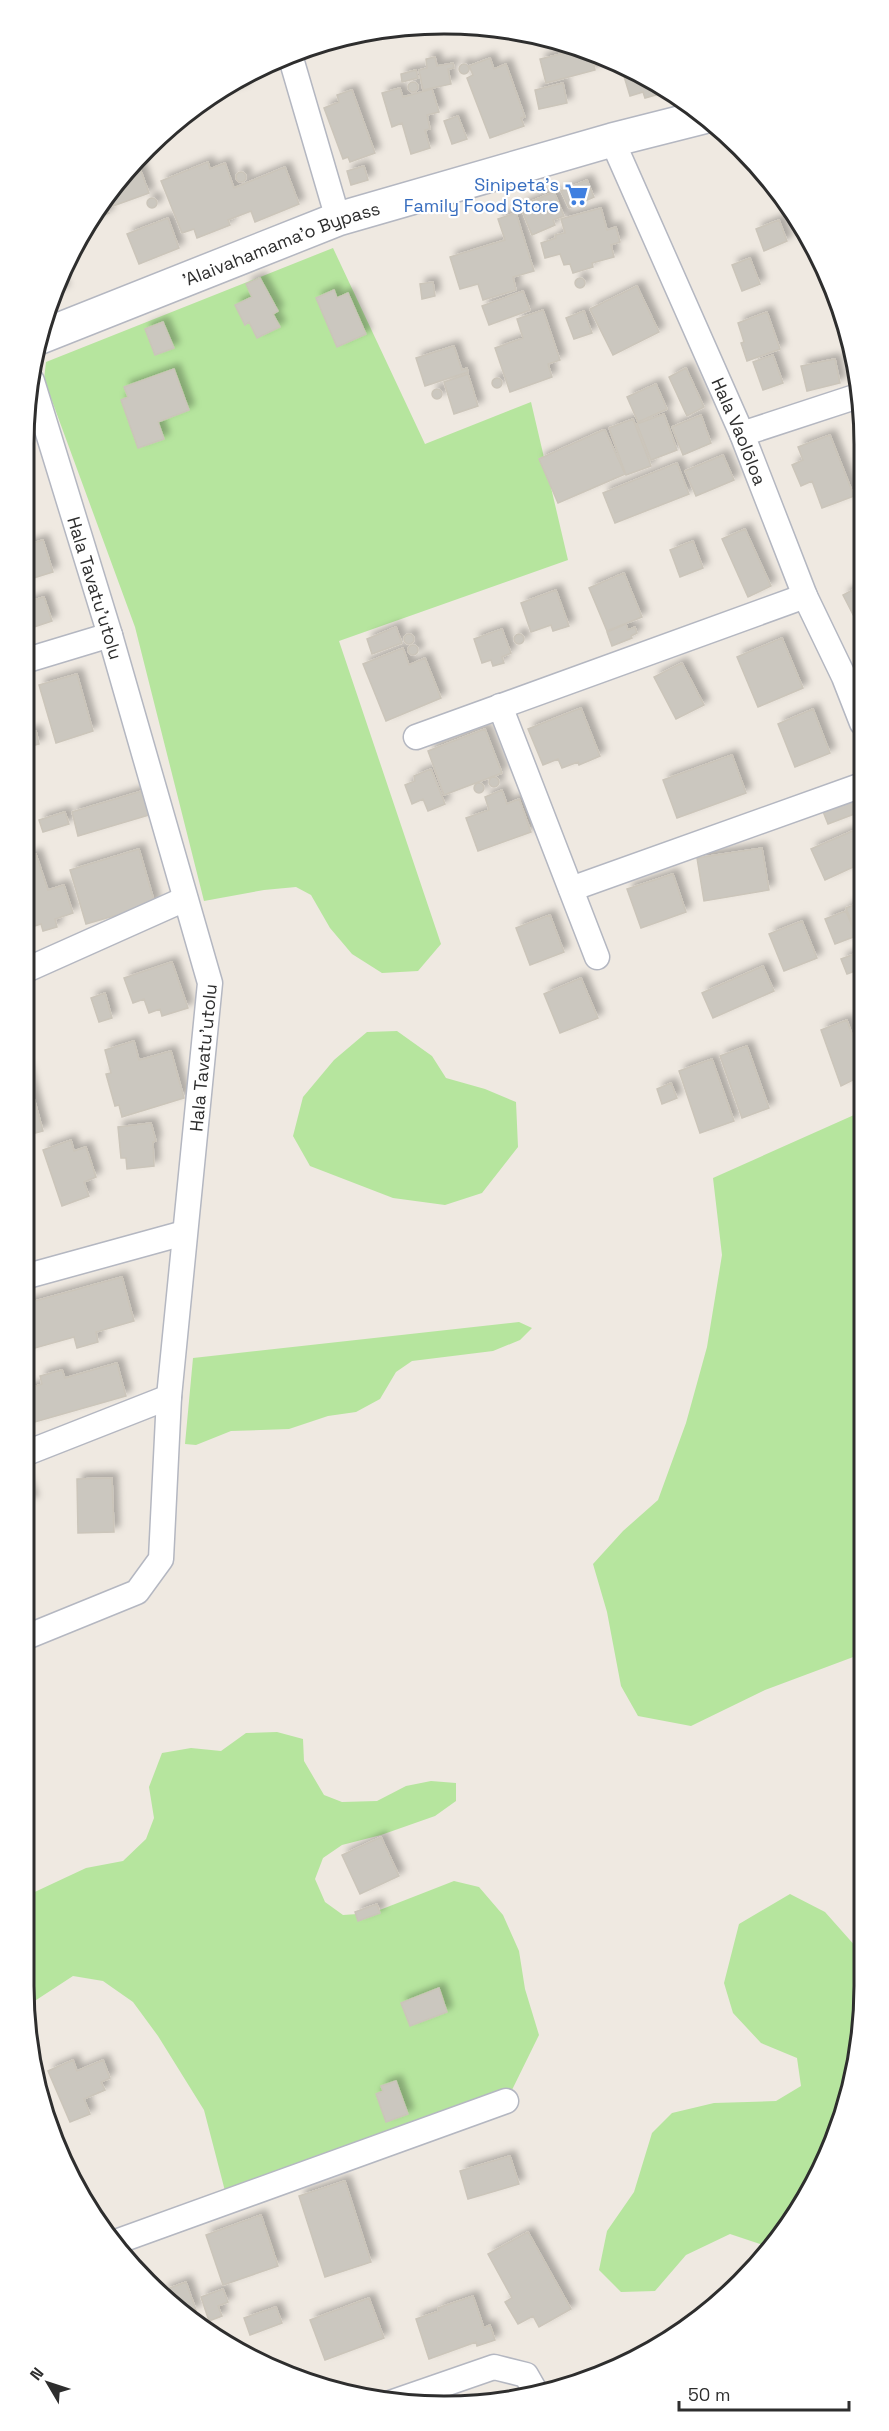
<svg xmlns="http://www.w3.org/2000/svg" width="889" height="2431" font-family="'Space Grotesk',sans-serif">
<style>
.green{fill:#b6e59e}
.building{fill:#cbc7bf;stroke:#cbc5ba;stroke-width:1.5;filter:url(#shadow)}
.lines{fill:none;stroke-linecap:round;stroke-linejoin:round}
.minor-casing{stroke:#b4b7c1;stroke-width:27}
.secondary-casing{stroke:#b4b7c1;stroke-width:36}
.minor{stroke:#fff;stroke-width:24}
.secondary{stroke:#fff;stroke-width:33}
.labels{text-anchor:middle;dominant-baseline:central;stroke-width:4.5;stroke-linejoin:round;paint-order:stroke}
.shop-label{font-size:18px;fill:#366cbe;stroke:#fff;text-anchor:end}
.street-label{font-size:18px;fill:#2e2e2e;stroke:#fff}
.rim{fill:none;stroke:#2e2e2e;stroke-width:3}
</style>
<defs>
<filter id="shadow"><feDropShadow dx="5.5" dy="-5.5" stdDeviation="3" flood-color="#0004"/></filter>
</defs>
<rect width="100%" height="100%" fill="#efe9e1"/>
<!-- green -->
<path class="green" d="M333 248 425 444 531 402 568 560 339 641 441 944 418 971 382 973 352 954 330 928 311 895 296 887 264 890 204 901 135 627 44 379 46 362Z
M397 1031 432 1056 446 1078 485 1089 516 1102 518 1147 482 1193 445 1205 393 1198 310 1166 293 1136 303 1097 334 1060 367 1032Z
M863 1111 864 1653 765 1690 691 1726 638 1716 621 1686 607 1612 593 1564 623 1531 658 1500 686 1423 707 1347 722 1255 713 1178Z
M519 1322 532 1328 520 1340 493 1351 412 1361 396 1372 380 1399 356 1412 328 1416 289 1429 231 1431 196 1445 185 1444 193 1358Z
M277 1732 303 1739 304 1761 324 1795 342 1802 377 1801 406 1786 431 1781 456 1783V1801L435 1816 381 1835 342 1845 323 1858 315 1879 325 1902 343 1915 372 1913 454 1881 479 1887 503 1915 519 1951 525 1989 539 2035 510 2094 225 2191 204 2110 158 2036 133 2002 103 1981 73 1976 27 2006 24 1986V1897L86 1868 123 1861 146 1839 154 1818 149 1787 162 1753 191 1748 221 1751 246 1733Z
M790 1894 825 1912 865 1957V1987L851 2096 821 2173 778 2242 766 2253 760 2244 730 2234 686 2255 655 2291 621 2292 599 2270 607 2231 634 2192 652 2133 672 2113 714 2103 776 2101 801 2086 797 2058 761 2043 733 2013 724 1983 739 1924Z"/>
<!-- building -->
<path class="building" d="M578 50 592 56 595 70 546 83 540 59Z
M435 57 437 66 453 63 454 68 448 69 451 84 423 90 419 70 427 68 426 59Z
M490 58 494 69 506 64 525 117 521 118 524 126 490 138 467 78 473 75 469 66Z
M459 69a5 5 0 1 1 10 0a5 5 0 1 1-10 0Z
M416 70 418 78 402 82 401 74Z
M627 71 670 91 645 98 643 92 630 96 623 73Z
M245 75 240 78 243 88 217 96 216 93 235 80Z
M408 87a5 5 0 1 1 10 0a5 5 0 1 1-10 0Z
M563 83 567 103 539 109 535 90Z
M400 88 403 97 432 89 439 112 427 115 430 129 425 130 430 148 411 154 402 123 392 127 382 93Z
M352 90 375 153 350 162 348 157 343 159 324 108 339 102 337 95Z
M458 116 467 139 452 144 444 121Z
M137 160 149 193 113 206 108 193Z
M208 162 210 169 225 163 234 188 285 167 299 204 255 222 251 211 228 220 230 225 197 238 194 229 182 233 161 181Z
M364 166 368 180 351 185 347 171Z
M236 177a5 5 0 1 1 10 0a5 5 0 1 1-10 0Z
M587 180 594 197 569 208 561 191Z
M554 192 564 216 553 220 555 225 532 235 520 206Z
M147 203a5 5 0 1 1 10 0a5 5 0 1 1-10 0Z
M103 202 109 213 94 221 92 218Z
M601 208 607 230 616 227 620 242 611 245 614 257 592 263 593 267 573 273 570 264 564 265 560 254 545 258 541 243 556 238 555 235 565 233 561 219Z
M516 213 534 271 513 277 516 290 483 300 478 284 460 289 450 257 505 240 498 219Z
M168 218 179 248 139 264 127 234Z
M779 220 787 241 764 251 756 229Z
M750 258 760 284 742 291 732 265Z
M260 278 278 311 273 314 280 327 257 338 249 322 245 325 235 305 252 297 246 284Z
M575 283a5 5 0 1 1 10 0a5 5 0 1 1-10 0Z
M59 280 64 290 54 295Z
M433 282 435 296 422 299 420 284Z
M637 286 659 332 613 355 590 309Z
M334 290 337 298 348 293 366 334 337 347 316 298Z
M523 291 530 310 489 325 482 306Z
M543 310 560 360 548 364 552 377 510 392 495 348 523 338 517 319Z
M584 311 592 333 574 339 566 318Z
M767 312 780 349 747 361 741 343 744 342 738 323Z
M163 322 174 348 155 355 145 329Z
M454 346 462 370 467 368 468 372 425 386 416 358Z
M773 355 783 383 763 390 753 362Z
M835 359 840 383 807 391 801 366Z
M686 368 704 407 687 416 669 377Z
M174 369 189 410 158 422 164 439 138 448 121 400 128 397 124 387Z
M468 374 478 406 454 414 444 382Z
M492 383a5 5 0 1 1 10 0a5 5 0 1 1-10 0Z
M656 384 667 409 638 422 627 397Z
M432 394a5 5 0 1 1 10 0a5 5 0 1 1-10 0Z
M664 414 677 450 651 460 637 424Z
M701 415 711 443 683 455 672 427Z
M633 419 651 466 626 475 609 428Z
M603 430H605L625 474 558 503 539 459Z
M830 435 854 496 822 508 812 481 801 486 792 465 803 460 798 447Z
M723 455 734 480 696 496 685 471Z
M677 463 689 494 615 523 603 493Z
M745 529 771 586 748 597 722 539Z
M43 540 53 572 24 581V546Z
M693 541 703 568 680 577 670 550Z
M624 573 642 617 607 631 589 588Z
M862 585V632L843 595Z
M556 590 569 626 553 631 551 625 531 632 521 603Z
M44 597 52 621 31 628 24 603Z
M626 624 628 630 635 627 637 633 631 636 632 638 612 646 607 632Z
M396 627 402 643 372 654 367 639Z
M502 629 511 653 502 657 504 663 493 666 491 660 482 663 474 639Z
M404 639a5 5 0 1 1 10 0a5 5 0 1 1-10 0Z
M514 639a5 5 0 1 1 10 0a5 5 0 1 1-10 0Z
M782 638 803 688 758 707 737 657Z
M408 650a5 5 0 1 1 10 0a5 5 0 1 1-10 0Z
M403 648 409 665 425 658 441 698 386 721 363 664Z
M682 663 704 705 676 719 654 677Z
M77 674 93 731 56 743 39 685Z
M581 708 600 756 579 765 578 762 562 768 558 759 543 765 528 729Z
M813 709 830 753 795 767 778 724Z
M485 729 502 773 444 795 428 751Z
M36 731 39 744 24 748V734Z
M732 755 746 793 677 818 663 780Z
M431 769 445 804 428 811 423 799 412 804 405 785 415 781 414 776Z
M489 782a5 5 0 1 1 10 0a5 5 0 1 1-10 0Z
M474 788a5 5 0 1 1 10 0a5 5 0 1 1-10 0Z
M502 790 507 804 519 799 531 832 478 851 466 818 489 810 485 797Z
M142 791 149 815 78 836 72 812Z
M851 797 857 813 828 824 822 809Z
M65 812 69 824 43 832 39 820Z
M862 827V863L825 880 811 849Z
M762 848 769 890 704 901 697 858Z
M139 849 155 904 86 924 70 870Z
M36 854 48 890 64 885 73 913 55 919 57 927 43 931 41 924 28 928 24 917V858Z
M673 874 686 912 641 928 627 889Z
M863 902V947L862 948 846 908Z
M846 911 856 936 835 944 825 919Z
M550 915 564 952 530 965 516 928Z
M802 921 817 958 784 971 769 934Z
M860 952 863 968 847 974 841 959Z
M172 962 188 1008 162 1016 160 1009 149 1013 144 999 133 1003 124 978Z
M763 966 774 991 713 1018 702 993Z
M581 978 598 1018 560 1033 544 994Z
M105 993 112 1018 99 1022 91 998Z
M847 1020 863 1067V1075L841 1086 821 1030Z
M134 1041 139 1060 171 1051 184 1098 122 1117 119 1105 115 1106 106 1074 111 1073 105 1050Z
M747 1046 769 1108 742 1118 720 1056Z
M712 1059 734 1121 700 1133 679 1071Z
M26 1069 43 1131 24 1136V1070Z
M671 1083 677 1098 662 1104 657 1089Z
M151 1123 156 1141 153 1142 154 1166 127 1169 126 1158H121L118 1127Z
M71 1140 74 1151 86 1147 96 1177 84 1182 89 1196 62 1206 43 1150Z
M122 1277 134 1321 96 1332 98 1342 77 1348 74 1337 24 1351V1304Z
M117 1363 126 1396 24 1425V1390L42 1384 40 1376 62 1370 65 1378Z
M112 1478 114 1532 78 1533 77 1479Z
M24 1479 33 1501 24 1504Z
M381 1837 399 1876 360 1894 342 1855Z
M377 1904 380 1913 358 1921 355 1912Z
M439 1988 447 2012 410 2026 401 2003Z
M73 2060 77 2071 103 2060 110 2078 101 2082 105 2090 84 2099 90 2114 70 2122 48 2071Z
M396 2081 408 2114 386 2122 376 2094 383 2091 381 2086Z
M510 2156 519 2184 468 2199 460 2171Z
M345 2181 371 2262 325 2277 299 2196Z
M261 2215 278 2266 223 2285 206 2235Z
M528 2232 571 2309 539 2327 533 2316 518 2324 505 2302 512 2298 488 2254Z
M186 2282 196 2310 189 2313 162 2291Z
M223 2289 228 2302 218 2306 222 2316 209 2321 201 2297Z
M473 2296 484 2328 490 2325 495 2340 477 2346 476 2342 429 2359 416 2319 439 2311 438 2308Z
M369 2298 384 2338 325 2360 310 2320Z
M276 2307 282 2323 250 2335 244 2318Z"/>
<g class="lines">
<defs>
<g id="minor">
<path d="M290 55 338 219"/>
<path id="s1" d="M612 140 742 434 805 596 844 677 862 723"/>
<path d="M742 434 861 395"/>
<path d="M24 661 110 635"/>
<path d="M500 706 597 957"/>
<path d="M416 737 805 596"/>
<path d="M571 889 862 785"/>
<path d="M24 971 185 899"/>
<path d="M24 1277 184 1233"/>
<path d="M24 1454 169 1397"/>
<path id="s2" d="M24 1638 137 1592 161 1559 169 1397 210 983 110 635 32 381"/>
<path d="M113 2243 506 2101"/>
<path d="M390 2403 494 2367 526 2375 538 2396"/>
</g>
<g id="secondary">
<path id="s3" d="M38 338 338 219 612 140 703 117"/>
</g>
</defs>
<!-- minor casing -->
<use href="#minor" class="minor-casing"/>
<!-- secondary casing -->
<use href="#secondary" class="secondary-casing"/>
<!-- minor -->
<use href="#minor" class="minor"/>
<!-- secondary -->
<use href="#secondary" class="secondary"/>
</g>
<!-- icons -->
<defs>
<symbol id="supermarket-bare" viewBox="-9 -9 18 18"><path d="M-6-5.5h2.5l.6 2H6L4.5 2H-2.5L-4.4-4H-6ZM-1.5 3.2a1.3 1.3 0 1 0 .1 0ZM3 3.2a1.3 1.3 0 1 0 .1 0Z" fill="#3f7fe0" stroke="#fff" stroke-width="2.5" paint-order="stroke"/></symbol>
</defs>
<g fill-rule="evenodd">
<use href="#supermarket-bare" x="560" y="178" width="33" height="33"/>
</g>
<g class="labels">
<!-- shop labels -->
<g class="shop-label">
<text x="559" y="184">Sinipeta's<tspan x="559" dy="21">Family Food Store</tspan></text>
</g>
<!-- street labels -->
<g class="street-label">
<text stroke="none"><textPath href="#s3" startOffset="261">'Alaivahamama'o Bypass</textPath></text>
<text stroke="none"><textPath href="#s1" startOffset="318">Hala Vaolōloa</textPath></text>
<text transform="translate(95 588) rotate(73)">Hala Tavatu'utolu</text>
<text stroke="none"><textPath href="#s2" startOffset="666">Hala Tavatu'utolu</textPath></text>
</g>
</g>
<!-- crop -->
<path d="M0 0H889V2431H0ZM444 34H444A410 410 0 0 1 854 444V1986A410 410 0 0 1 444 2396H444A410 410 0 0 1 34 1986V444A410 410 0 0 1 444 34Z" fill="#fff" fill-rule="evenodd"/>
<path class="rim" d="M444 34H444A410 410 0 0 1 854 444V1986A410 410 0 0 1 444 2396H444A410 410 0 0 1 34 1986V444A410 410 0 0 1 444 34Z"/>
<!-- north arrow -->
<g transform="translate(48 2383) rotate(309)" stroke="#ffffff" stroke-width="4.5" paint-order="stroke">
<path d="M0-4.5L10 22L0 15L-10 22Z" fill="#2e2e2e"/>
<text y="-9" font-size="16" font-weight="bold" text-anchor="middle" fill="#2e2e2e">N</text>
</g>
<!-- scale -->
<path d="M679 2401v9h170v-9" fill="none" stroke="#2e2e2e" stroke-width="3"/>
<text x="688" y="2401" font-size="18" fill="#2e2e2e" stroke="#ffffff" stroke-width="4.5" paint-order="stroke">50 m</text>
</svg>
